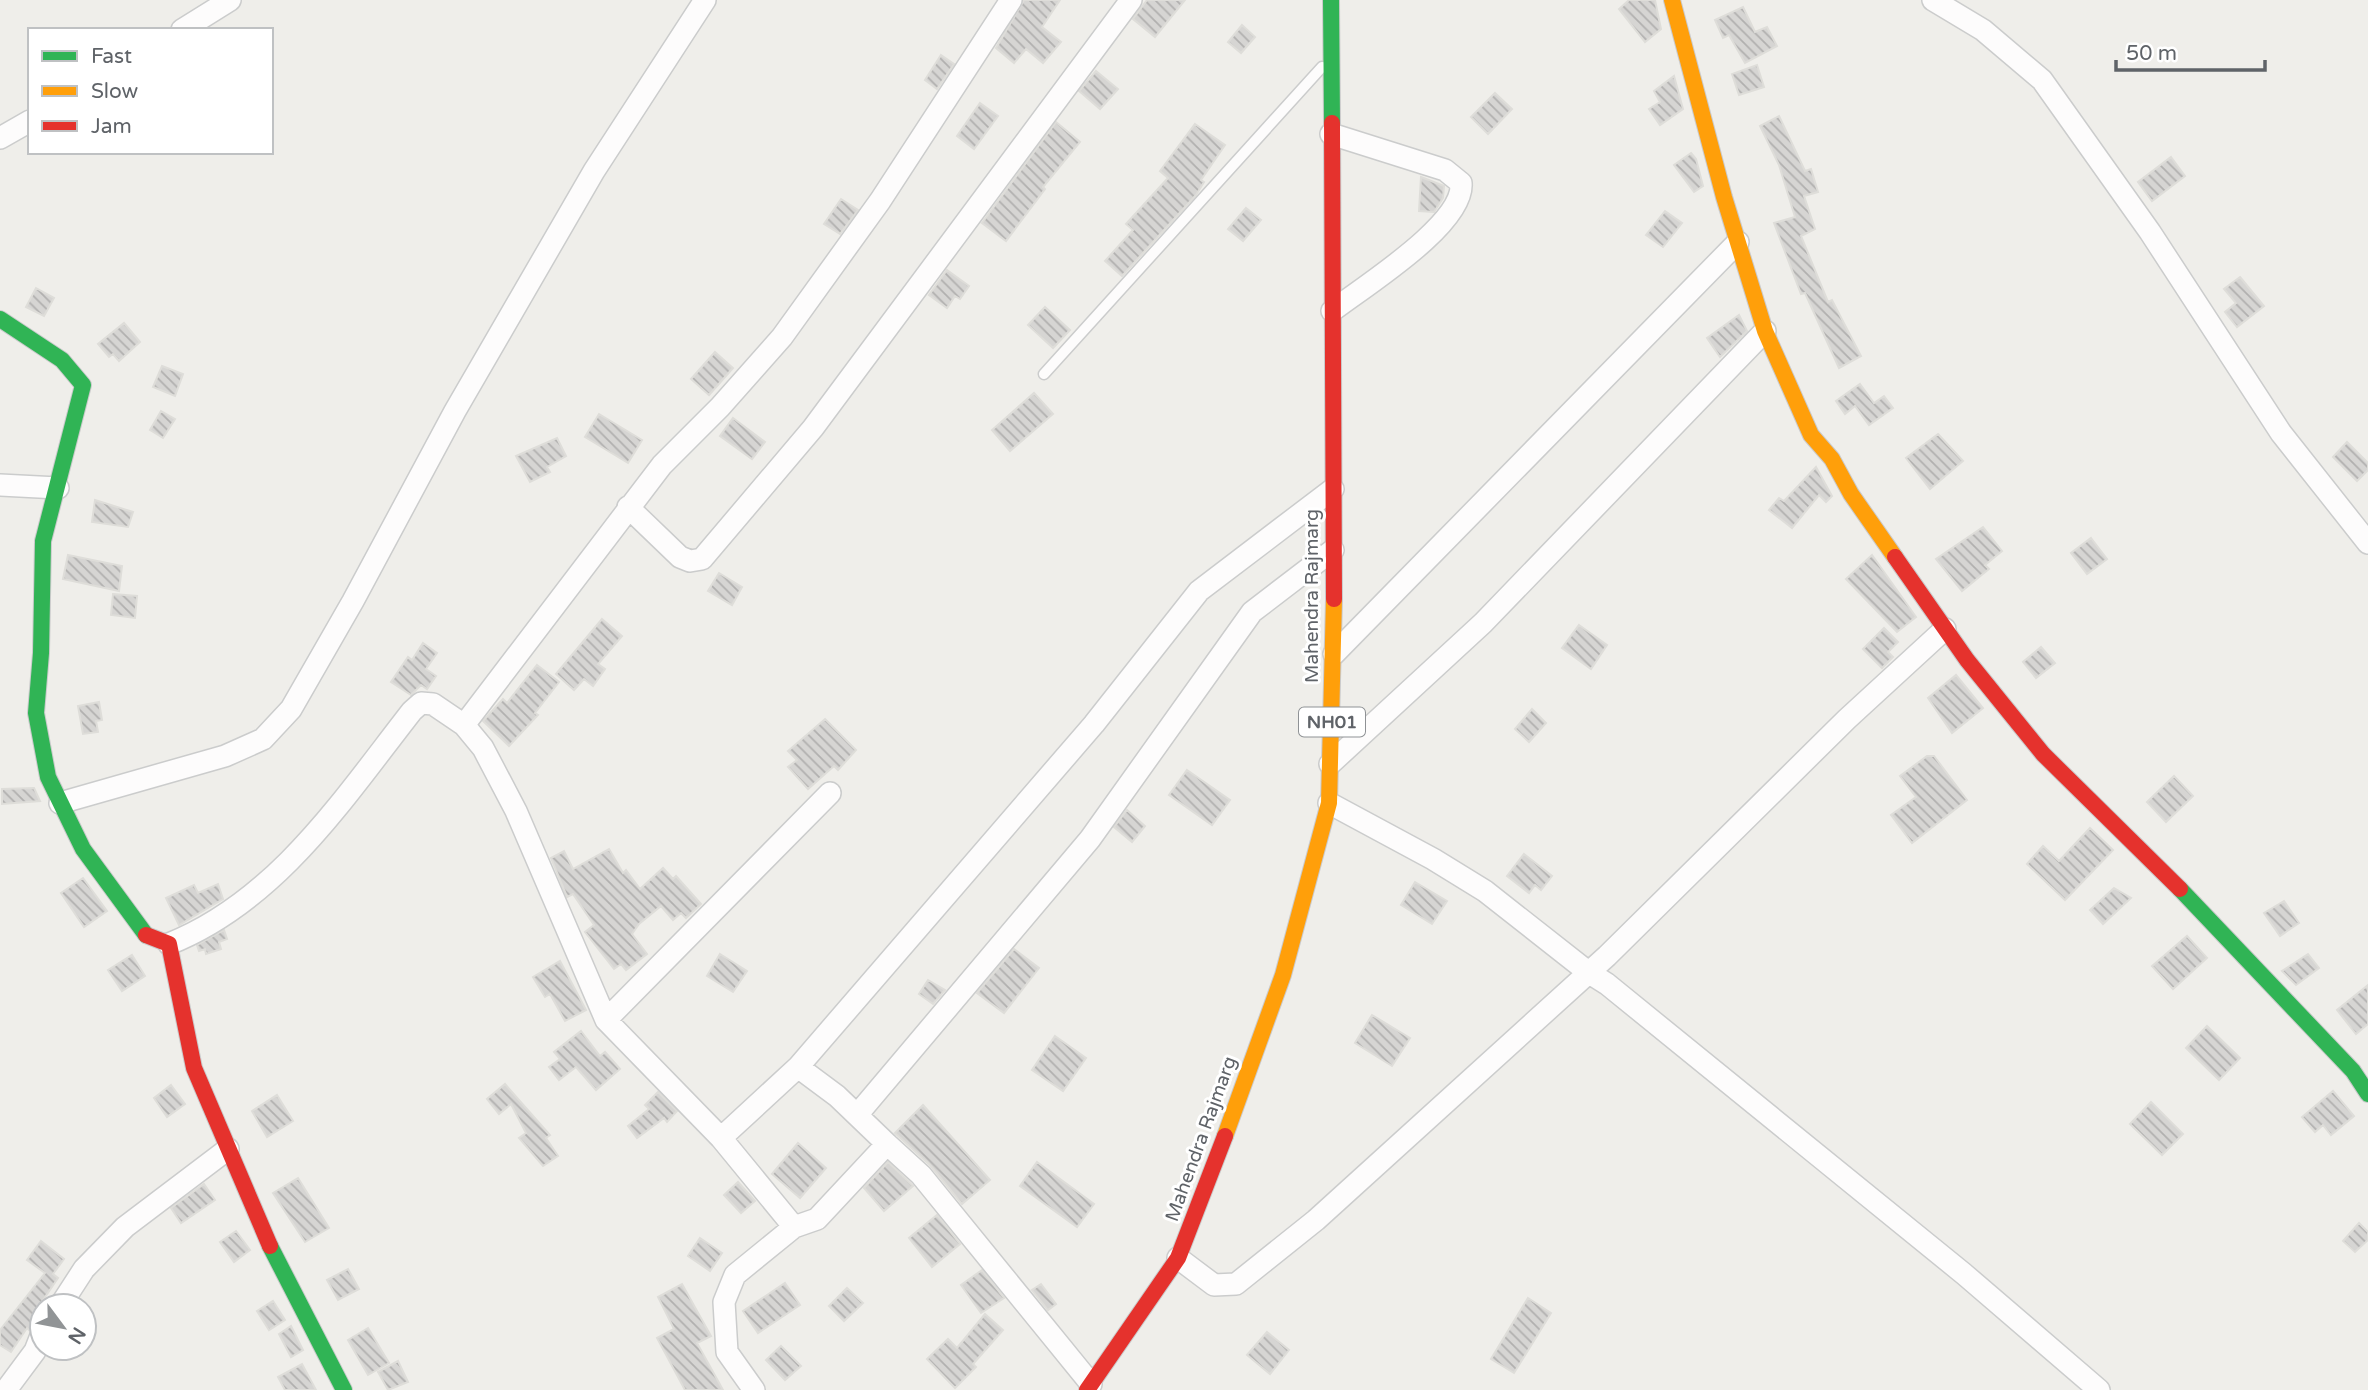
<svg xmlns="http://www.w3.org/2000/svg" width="2368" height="1390" font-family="'Varela Round',sans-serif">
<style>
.building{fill:url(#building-back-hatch);stroke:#deddd9;stroke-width:2}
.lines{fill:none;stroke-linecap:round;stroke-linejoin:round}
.lane-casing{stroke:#cbcccc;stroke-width:13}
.street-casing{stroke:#cbcccc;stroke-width:24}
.fast-casing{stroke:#cacacb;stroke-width:18}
.slow-casing{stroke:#cacacb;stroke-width:18}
.jam-casing{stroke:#cacacb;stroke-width:18}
.lane{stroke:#fdfcfc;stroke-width:10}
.street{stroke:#fdfcfc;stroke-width:21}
.fast{stroke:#30b455;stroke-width:16}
.slow{stroke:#ff9f0a;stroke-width:16}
.jam{stroke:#e5322d;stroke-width:16}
.labels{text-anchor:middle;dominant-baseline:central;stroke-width:6;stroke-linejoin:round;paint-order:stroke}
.shield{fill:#fff;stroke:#8f9295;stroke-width:2}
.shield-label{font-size:18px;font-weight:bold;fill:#5f6368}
.street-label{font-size:19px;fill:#5f6368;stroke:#fff}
</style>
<defs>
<pattern id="building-back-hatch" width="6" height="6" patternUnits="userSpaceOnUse" patternTransform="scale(1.75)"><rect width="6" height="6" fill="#d6d5d3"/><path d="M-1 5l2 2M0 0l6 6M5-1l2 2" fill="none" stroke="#b1b0af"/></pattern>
</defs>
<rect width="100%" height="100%" fill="#efeeea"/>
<!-- building -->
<path class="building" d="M1024 0H1060L1042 27 1061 42 1043 63 1026 49 1014 63 996 48Z
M1147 0H1185L1155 37 1133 19Z
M1629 0H1655L1661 29 1645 42 1619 9Z
M1743 7 1755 32 1767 27 1777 46 1745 63 1729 35 1723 38 1715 20Z
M1242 25 1255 37 1241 53 1228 42Z
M941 55 954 64 937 89 925 80Z
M1757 65 1764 87 1739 95 1732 74Z
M1096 71 1118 89 1100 109 1079 91Z
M1674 76 1683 109 1660 125 1649 109 1660 102 1654 91Z
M1495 93 1512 109 1488 134 1471 117Z
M980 103 998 116 974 149 957 136Z
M1779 116 1805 171 1811 169 1818 192 1804 196 1815 229 1801 236 1828 302 1832 300 1861 356 1839 368 1805 293 1801 294 1774 223 1795 217 1779 165 1760 126Z
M1056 122 1080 142 1043 187 1045 189 1006 241 982 223Z
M1195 124 1225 145 1201 180 1204 182 1196 195 1122 276 1105 261 1133 230 1126 224 1168 178 1160 171Z
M1691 153 1696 159 1703 186 1694 192 1674 165Z
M2171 157 2185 176 2152 201 2138 182Z
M1421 177 1444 186 1443 198 1434 212 1419 211Z
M841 199 858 210 840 234 824 224Z
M1246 208 1261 220 1243 241 1228 229Z
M1665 211 1682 223 1663 247 1646 235Z
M947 270 969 286 960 299 955 296 947 308 929 295Z
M2240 277 2264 306 2237 327 2225 312 2236 303 2224 289Z
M36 288 54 298 44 316 26 307Z
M1045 307 1070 330 1053 348 1028 325Z
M1739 315 1747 331 1720 357 1707 338Z
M124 323 140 342 119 361 113 354 109 357 98 344Z
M715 352 733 368 709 395 691 379Z
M162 366 183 374 175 396 153 387Z
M1860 384 1874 403 1884 396 1893 408 1869 425 1855 406 1845 414 1836 401Z
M1034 393 1053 414 1010 451 992 430Z
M161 411 175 419 163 438 150 430Z
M599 414 642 440 628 463 585 437Z
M733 418 765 442 752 459 720 436Z
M1938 434 1963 461 1930 489 1906 458Z
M557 438 566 456 547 467 550 472 530 482 516 456Z
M2347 442 2368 463V470L2357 481 2333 457Z
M1816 467 1832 496 1826 502 1819 495 1792 528 1769 510 1779 498 1784 501Z
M95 500 133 512 128 527 92 522Z
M1983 527 2002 551 1985 565 1989 569 1962 591 1936 559Z
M2091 538 2107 559 2087 574 2071 553Z
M68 555 122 566 119 591 63 579Z
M1872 555 1916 617 1897 632 1846 579Z
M719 573 742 587 732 605 708 591Z
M113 594 137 596 135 618 111 615Z
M602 619 622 636 598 664 605 669 593 686 584 679 574 690 556 674Z
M1579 625 1607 645 1591 669 1562 648Z
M1884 628 1898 642 1888 652 1893 657 1882 668 1863 649Z
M423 643 437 653 426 669 436 676 427 689 421 685 411 695 391 682 408 657 412 660Z
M2041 647 2055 663 2036 678 2023 662Z
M537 665 559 682 535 713 538 715 509 746 483 721 503 699 507 703Z
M1956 675 1983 708 1952 733 1928 698Z
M99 702 102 720 96 721 98 732 83 734 78 706Z
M1532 709 1546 723 1529 742 1515 729Z
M825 719 856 750 838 770 834 766 808 789 788 767 797 760 788 751Z
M1927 756H1934L1967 800 1912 843 1891 815 1916 797 1900 776Z
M1187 770 1230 800 1212 825 1169 795Z
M2174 776 2193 796 2166 822 2147 802Z
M34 788 40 801 2 804V789Z
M1127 810 1145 826 1132 842 1114 827Z
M2090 828 2113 850 2065 900 2027 864 2043 846 2059 861Z
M609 849 623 873 626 870 640 889 663 868 673 879 676 876 701 904 686 918 681 913 673 920 661 906 639 924 632 934 647 954 626 970 621 964 614 969 585 932 594 925 573 894 567 897 551 858 564 851 573 869Z
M1524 854 1552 876 1541 890 1535 885 1529 893 1507 876Z
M83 878 107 911 84 927 61 893Z
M1415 882 1447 901 1432 924 1401 905Z
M218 884 223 899 179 925 166 898 194 885 198 893Z
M2114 888 2131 898 2103 924 2090 910Z
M2284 901 2299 923 2280 936 2264 913Z
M224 930 227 939 219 942 221 949 206 954 205 949 199 951 197 945Z
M2187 936 2207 958 2173 989 2152 966Z
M1014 949 1039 968 1004 1013 977 993Z
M720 954 747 971 733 992 707 976Z
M2308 954 2319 968 2296 985 2282 971Z
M132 955 145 976 122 991 108 970Z
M560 961 586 1010 565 1021 550 994 545 997 533 977Z
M928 980 945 990 933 1004 919 994Z
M2368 985V1024L2356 1034 2337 1010Z
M1372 1015 1410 1038 1392 1066 1355 1043Z
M2207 1026 2240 1058 2219 1080 2186 1048Z
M581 1031 600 1056 605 1052 620 1069 596 1090 576 1067 559 1080 549 1067 560 1059 554 1052Z
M1055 1036 1086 1058 1063 1091 1032 1070Z
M505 1084 550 1135 546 1138 558 1156 543 1166 519 1138 526 1133 511 1104 499 1114 487 1099Z
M171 1085 185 1104 167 1117 154 1098Z
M2333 1091 2354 1116 2331 1135 2323 1125 2315 1132 2302 1117Z
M658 1092 677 1111 667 1122 664 1118 637 1138 628 1126 649 1109 645 1105Z
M277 1095 293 1121 267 1137 252 1111Z
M2151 1102 2183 1134 2162 1155 2130 1124Z
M923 1105 990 1180 962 1204 930 1165 895 1133Z
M798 1143 826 1168 800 1198 772 1174Z
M888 1162 913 1186 884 1211 864 1188Z
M1037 1162 1094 1204 1077 1227 1020 1186Z
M298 1178 329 1228 305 1242 273 1193Z
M738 1182 755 1201 741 1213 724 1195Z
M204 1184 215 1200 181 1223 171 1208Z
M937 1215 960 1244 932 1267 909 1238Z
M2359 1223 2368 1232V1240L2355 1252 2343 1241Z
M236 1231 250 1250 234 1262 220 1242Z
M700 1238 722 1253 710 1271 688 1256Z
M41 1241 64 1259 53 1274 58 1278 35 1312 42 1320 34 1322 29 1330 27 1328 11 1352 0 1345V1330L45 1273 27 1260Z
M348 1269 359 1289 338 1300 327 1280Z
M982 1270 1004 1298 981 1313 961 1285Z
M785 1283 800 1305 758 1333 743 1311Z
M682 1284 711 1336 697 1343 723 1390H685L657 1338 674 1329 658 1297Z
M1041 1284 1056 1304 1048 1310 1032 1290Z
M847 1288 863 1303 844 1321 829 1306Z
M1528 1298 1551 1313 1514 1373 1491 1359Z
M273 1301 285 1320 269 1330 257 1311Z
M985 1314 1003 1330 973 1364 976 1367 955 1388 927 1359 948 1339 957 1348Z
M291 1326 303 1350 291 1357 279 1334Z
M368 1328 389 1363 368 1375 348 1340Z
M1267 1332 1289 1350 1270 1374 1247 1355Z
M781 1346 801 1366 785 1380 766 1360Z
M398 1361 408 1382 388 1390 378 1372Z
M302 1364 316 1390H285L278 1377Z"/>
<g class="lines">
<defs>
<path id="lane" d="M1044 374 1322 67"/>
<path id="street" d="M1933 0 1983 30 2042 80 2150 232 2281 433 2368 543
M182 30 230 0
M1331 134 1445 170 1461 183C1465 224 1363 287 1332 311
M0 138 30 121
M0 485 58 488
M628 507 680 557 690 561 702 559 813 428 1131 0
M1334 654 1738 242
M464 725 662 465 720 407 782 337 880 201 1011 0
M1330 764 1483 623 1765 331
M60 803 225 756 263 739 291 709 353 601 455 411 594 171 705 0
M1329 803 1433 859 1485 891 1588 972
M169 944C277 901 343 799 412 711L421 703 433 704 464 725 483 748 516 811 606 1020 721 1138 794 1227
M1588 972 1607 984 1964 1274 2099 1390
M606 1020 830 793
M798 1067 1094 724 1199 591 1333 489
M857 1115 1090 839 1252 612 1333 550
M721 1138 798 1067 837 1096 887 1144
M1178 1258 1214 1285 1236 1284 1316 1220 1607 956 1847 719 1945 629
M60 1306 84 1269 125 1227 228 1149
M6 1390 35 1351 42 1333
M754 1390 727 1352 724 1302 735 1275 794 1227 817 1219 887 1144 921 1175 1091 1384"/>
<path id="fast" d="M1331 0 1332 123
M0 319 62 360 83 385 43 541 41 653 36 713 48 777 83 849 146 935
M2180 889 2353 1071 2368 1094
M270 1246 344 1390"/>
<path id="slow" d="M1672 0 1724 197 1765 331 1811 435 1832 459 1851 494 1895 557
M1225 1136 1283 975 1329 803 1334 599"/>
<path id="jam" d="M1332 123 1334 599
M1895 557 1967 660 2043 754 2180 889
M146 935 169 944 194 1068 270 1246
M1087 1390 1178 1258 1225 1136"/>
</defs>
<!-- lane casing -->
<use href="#lane" class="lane-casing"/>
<!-- street casing -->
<use href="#street" class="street-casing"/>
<!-- fast casing -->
<use href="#fast" class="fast-casing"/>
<!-- slow casing -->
<use href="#slow" class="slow-casing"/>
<!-- jam casing -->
<use href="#jam" class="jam-casing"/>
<!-- lane -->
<use href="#lane" class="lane"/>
<!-- street -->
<use href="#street" class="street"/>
<!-- fast -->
<use href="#fast" class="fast"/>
<!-- slow -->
<use href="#slow" class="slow"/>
<!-- jam -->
<use href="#jam" class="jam"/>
</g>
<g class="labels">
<!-- shield labels -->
<rect class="shield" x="1299" y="707.5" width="66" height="29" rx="5"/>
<g class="shield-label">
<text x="1332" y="722">NH01</text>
</g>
<!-- street labels -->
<g class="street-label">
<text transform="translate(1312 596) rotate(-90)">Mahendra Rajmarg</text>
<text transform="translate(1201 1139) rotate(-70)">Mahendra Rajmarg</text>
</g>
</g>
<!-- legend -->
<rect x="28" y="28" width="245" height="126" fill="#ffffff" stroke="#bfc1c3" stroke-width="2"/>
<rect x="42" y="51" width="35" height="10" fill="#30b455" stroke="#bfc1c3" stroke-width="2"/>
<text x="91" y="63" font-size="21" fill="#5f6368">Fast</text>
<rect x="42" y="86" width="35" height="10" fill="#ff9f0a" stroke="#bfc1c3" stroke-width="2"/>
<text x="91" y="98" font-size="21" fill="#5f6368">Slow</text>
<rect x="42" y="121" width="35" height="10" fill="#e5322d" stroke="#bfc1c3" stroke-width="2"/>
<text x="91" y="133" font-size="21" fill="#5f6368">Jam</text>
<!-- north arrow -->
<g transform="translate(63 1327) rotate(122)"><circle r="33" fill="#ffffff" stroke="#bfc1c3" stroke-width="2"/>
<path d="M0-5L12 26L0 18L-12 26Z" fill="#919496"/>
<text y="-10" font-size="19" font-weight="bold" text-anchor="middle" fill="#5f6368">N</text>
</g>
<!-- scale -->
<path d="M2116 60v10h149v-10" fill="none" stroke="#5f6368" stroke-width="3.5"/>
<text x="2126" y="60" font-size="21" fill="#5f6368" stroke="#ffffff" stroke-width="5" paint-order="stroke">50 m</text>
</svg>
